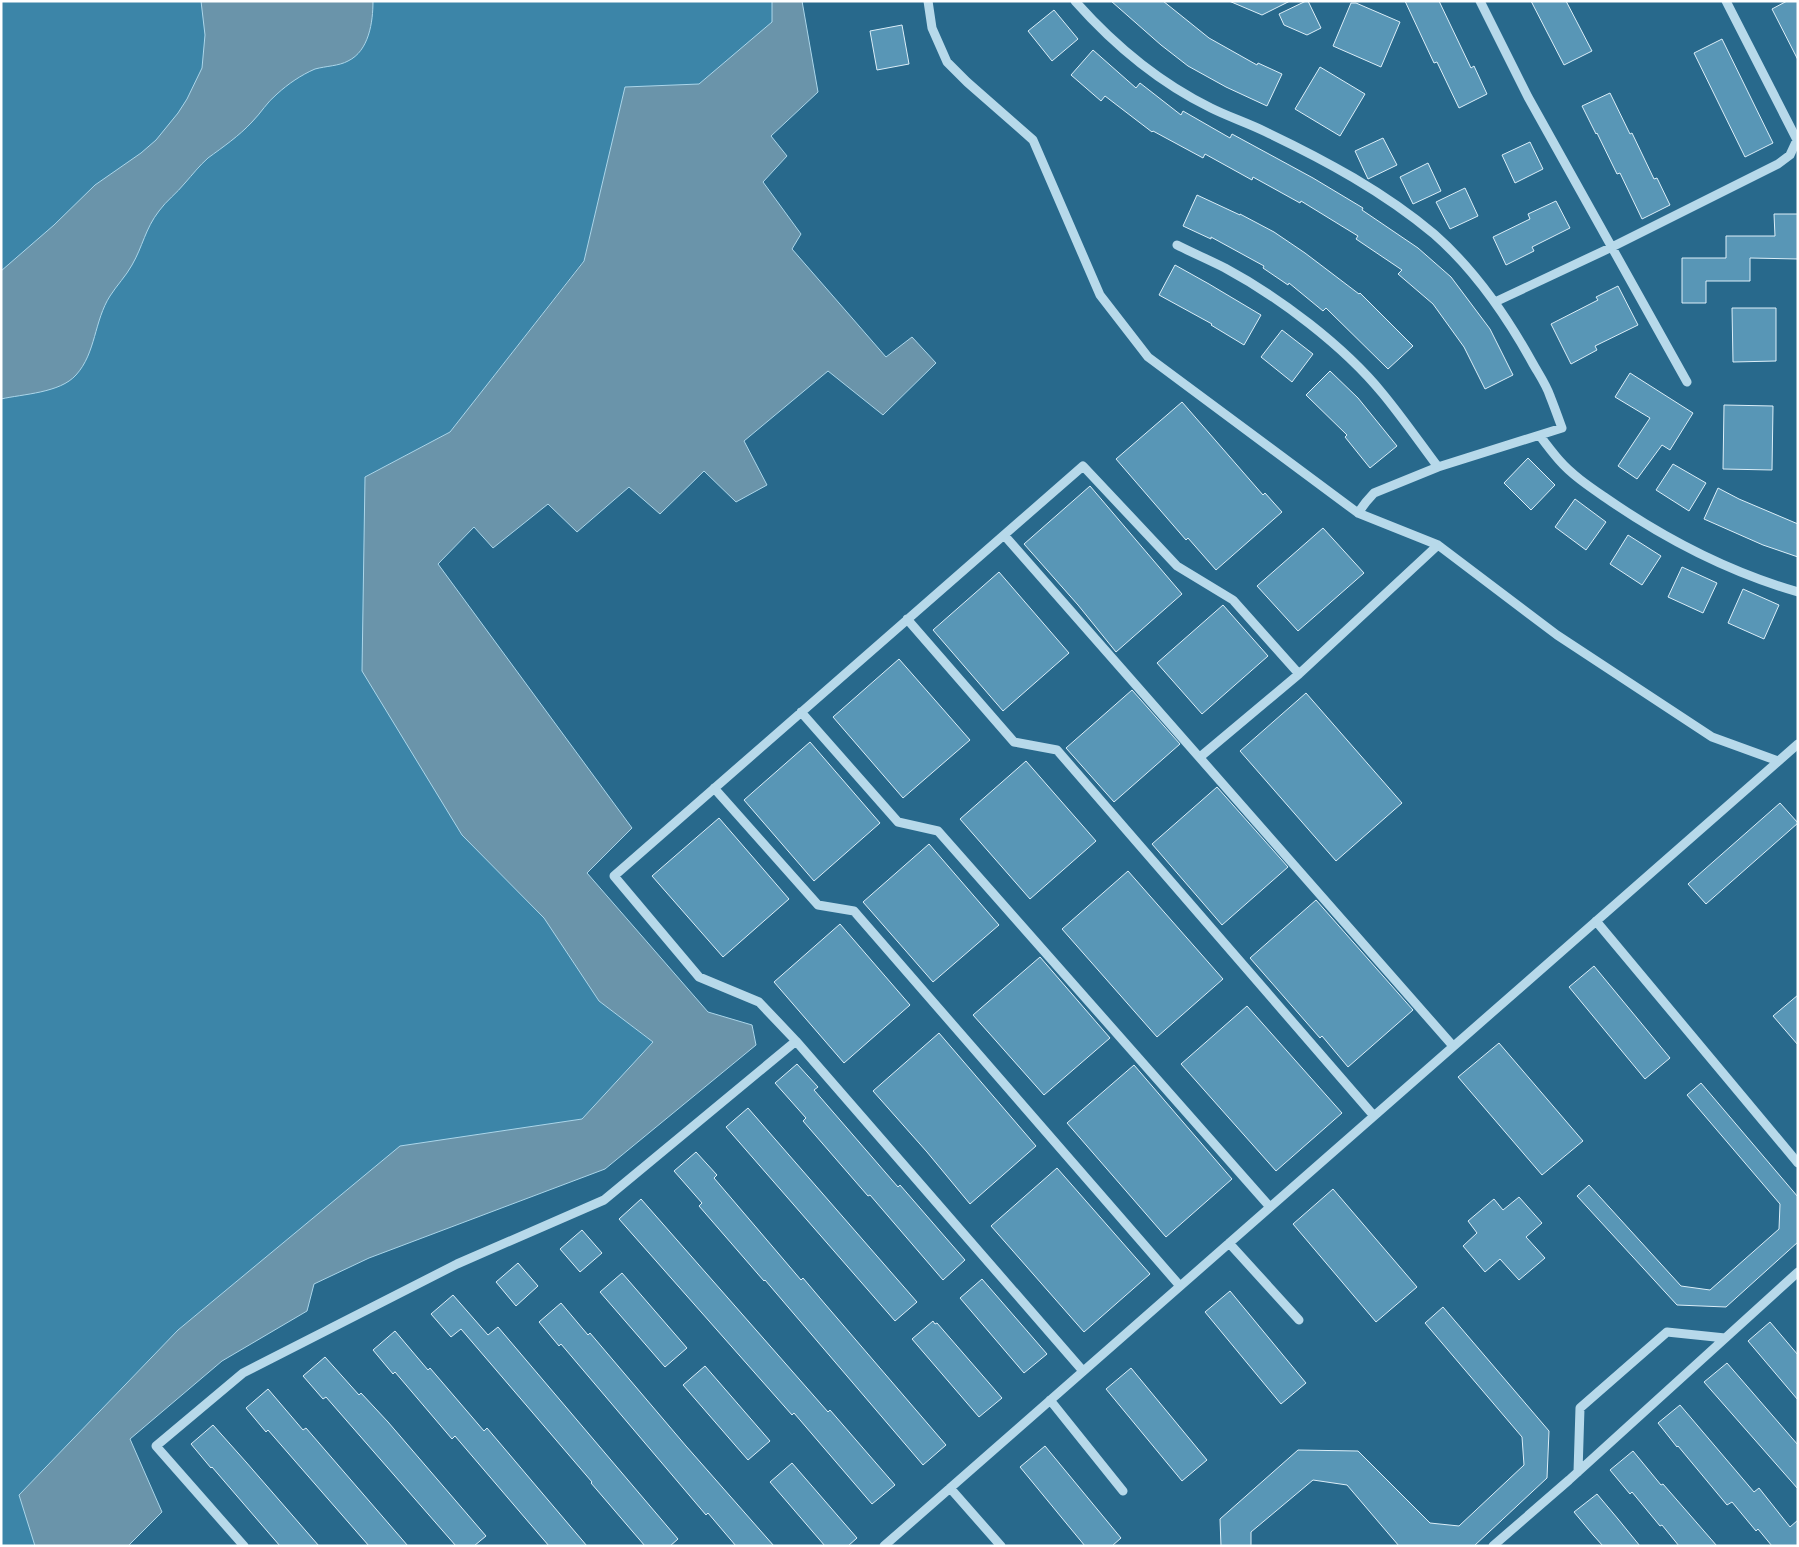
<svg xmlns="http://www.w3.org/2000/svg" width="1799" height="1547" font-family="Quicksand,sans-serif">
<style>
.green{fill:#3c85a8}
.water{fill:#6a94aa;stroke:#abd6ea}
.building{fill:#5896b6;stroke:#dbeef8}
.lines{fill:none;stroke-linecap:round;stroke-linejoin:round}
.minor{stroke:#b7d9ea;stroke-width:9}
</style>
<rect width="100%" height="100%" fill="#28698c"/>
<!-- green -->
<path class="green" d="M1 1H772L773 22 699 84 625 88 584 260 450 432 365 477 462 835 544 918 599 1001 653 1042 582 1119 400 1147 178 1330 19 1495 35 1546H1Z"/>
<!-- water -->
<path class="water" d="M201 1H373C373 22 369 51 348 61 339 66 326 66 315 69 301 75 288 84 277 94 267 102 261 113 252 122 239 136 223 147 208 158 199 166 193 174 185 183 177 193 166 201 159 211 145 229 143 246 132 265 126 276 117 285 110 296 94 321 96 353 76 375 60 393 23 394 1 399V271L54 225 95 185 141 153 156 140 178 113 187 99 202 68 205 35Z
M772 1H802L818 92 771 136 787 156 763 182 801 234 792 249 886 357 912 337 936 363 883 415 828 371 744 441 767 485 736 502 704 471 660 514 629 487 577 532 548 504 493 548 474 527 438 564 632 828 587 873 708 1012 752 1025 756 1045 605 1169 369 1258 314 1284 307 1311 222 1361 130 1439 162 1512 128 1546H35L19 1495 178 1330 400 1146 582 1119 653 1042 599 1001 544 918 462 835 362 671 365 477 450 432 584 261 625 87 699 84 772 22Z"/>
<!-- building -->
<path class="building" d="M1111 1H1163L1209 38 1257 65 1258 63 1282 74 1267 106 1226 87 1188 66 1161 45Z
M1229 1H1290L1262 15Z
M1306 1H1308L1321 28 1307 35 1284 25 1279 14Z
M1405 1H1439L1471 68 1474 66 1487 94 1459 108 1437 62 1434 63Z
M1531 1H1566L1592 51 1564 65Z
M1787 1H1798V60L1772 9Z
M1351 3H1356L1400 22 1381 67 1333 46Z
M1054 10 1078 39 1052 61 1028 31Z
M902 25 909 64 877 70 870 31Z
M1722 39 1773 143 1745 157 1694 53Z
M1093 50 1136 88 1140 83 1181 115 1183 111 1230 138 1232 134 1313 178 1363 208 1362 210 1418 248 1451 277 1490 329 1513 375 1485 389 1464 347 1433 304 1398 274 1402 270 1356 239 1358 236 1301 201 1300 203 1253 177 1252 180 1205 154 1203 158 1153 131 1152 132 1105 96 1101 101 1071 75Z
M1320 67 1365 94 1340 136 1295 109Z
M1610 93 1630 134 1632 133 1654 179 1657 178 1670 205 1642 219 1620 173 1617 174 1597 133 1596 134 1582 106Z
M1383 138 1397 165 1368 179 1355 151Z
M1530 142 1543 169 1515 183 1502 155Z
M1428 163 1441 191 1413 204 1400 177Z
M1465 188 1478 216 1450 229 1436 202Z
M1197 195 1240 215V214L1274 232 1305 253 1359 294 1360 293 1413 346 1388 369 1326 308 1323 311 1289 283 1288 285 1263 268 1264 266 1211 237V239L1183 226Z
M1556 201 1570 228 1532 247 1534 251 1506 265 1493 237 1530 219 1528 214Z
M1774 214H1798V259L1750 258V281H1706V303H1682V258H1726V236H1775Z
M1175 265 1209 284 1261 315 1244 345 1211 325 1212 324 1159 295Z
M1618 286 1638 325 1595 346 1597 350 1571 364 1551 324 1598 300 1596 297Z
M1732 308H1776V361L1733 362Z
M1282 330 1313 354 1292 382 1261 357Z
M1330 371 1358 398 1397 446 1370 468 1345 437 1347 435 1306 395Z
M1630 373 1693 413 1670 450 1662 445 1637 479 1618 466 1650 418 1615 397Z
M1182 402 1263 495 1265 493 1282 512 1216 570 1188 538 1186 540 1116 459Z
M1724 405 1773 406 1772 470 1723 469Z
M1528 458 1555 485 1531 510 1504 483Z
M1673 464 1706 483 1689 511 1656 490Z
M1090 486 1182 594 1116 652 1078 605 1024 544Z
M1718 488 1739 499 1798 524V557L1763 545 1704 519Z
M1575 499 1606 522 1586 550 1555 527Z
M1323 528 1364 573 1298 631 1257 586Z
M1628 535 1661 556 1642 585 1610 564Z
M1682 567 1717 583 1703 613 1668 597Z
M999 572 1069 653 1003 711 933 630Z
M1743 589 1779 605 1764 639 1728 623Z
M1223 605 1268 656 1202 714 1157 663Z
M899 659 970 740 903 798 833 717Z
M1132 690 1180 744 1114 802 1066 748Z
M1306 693 1402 803 1336 861 1240 751Z
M810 742 880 823 814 881 744 800Z
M1026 761 1096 841 1030 899 960 819Z
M1217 787 1288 867 1222 925 1152 844Z
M1780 803 1798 823 1706 904 1688 884Z
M719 818 789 899 723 957 652 876Z
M929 844 999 925 933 982 863 902Z
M1128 871 1223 979 1157 1037 1062 929Z
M1316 900 1413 1010 1348 1067 1322 1036 1320 1038 1250 958Z
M840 924 910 1005 844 1063 774 982Z
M1040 957 1110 1038 1044 1095 973 1015Z
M1594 966 1670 1058 1645 1079 1569 987Z
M1798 995V1045L1773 1016Z
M1247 1006 1342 1113 1276 1171 1181 1064Z
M939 1033 1036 1146 970 1204 927 1152 873 1091Z
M1499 1043 1583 1141 1542 1175 1458 1077Z
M797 1064 818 1087 814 1090 898 1187 900 1185 965 1260 943 1280 870 1195 868 1196 803 1121 806 1118 775 1083Z
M1134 1065 1232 1179 1166 1237 1067 1123Z
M1701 1083 1798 1197V1242L1726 1307 1677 1305 1577 1196 1589 1185 1681 1286 1710 1290 1779 1229 1780 1204 1687 1095Z
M748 1108 917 1302 895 1321 726 1127Z
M696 1152 717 1175 714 1178 801 1280 803 1278 825 1304 946 1445 923 1465 765 1280 764 1281 699 1206 702 1203 674 1171Z
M1057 1168 1150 1274 1084 1332 991 1226Z
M1333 1189 1417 1287 1376 1322 1293 1224Z
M1519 1197 1542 1223 1526 1237 1545 1258 1519 1280 1500 1259 1485 1272 1463 1246 1477 1233 1468 1221 1494 1199 1503 1210Z
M641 1199 828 1412 830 1410 895 1485 872 1504 794 1413 792 1415 619 1219Z
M582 1230 602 1253 580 1272 560 1249Z
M518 1263 538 1286 516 1306 496 1282Z
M622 1273 687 1348 665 1367 600 1292Z
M982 1279 1047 1354 1024 1373 960 1298Z
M1230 1291 1306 1383 1281 1404 1205 1312Z
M453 1295 488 1335 498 1327 678 1539 670 1546H645L591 1483 592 1482 461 1329 451 1337 431 1314Z
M561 1303 588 1335 590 1333 686 1446 774 1546H736L708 1513 706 1515 561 1344 559 1346 539 1322Z
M1443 1307 1549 1431 1547 1478 1474 1546H1399L1347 1485 1313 1480 1251 1532V1546H1221L1220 1519 1298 1450 1358 1451 1430 1523 1459 1526 1524 1465 1522 1437 1425 1323Z
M933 1321 935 1324 937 1323 1002 1398 979 1417 912 1339Z
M1770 1322 1798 1355V1400L1748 1341Z
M395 1331 428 1370 430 1368 484 1431 487 1428 587 1546H549L455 1436 452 1439 395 1372 393 1374 373 1350Z
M325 1357 359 1395 361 1393 388 1422 486 1536 474 1546H456L326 1397 323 1399 303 1376Z
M1727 1363 1798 1445V1489L1704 1382Z
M705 1366 770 1441 748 1460 683 1385Z
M1131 1368 1207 1460 1182 1481 1106 1389Z
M268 1389 303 1430 306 1428 408 1546H369L268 1430 266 1432 246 1408Z
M1680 1405 1754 1492 1759 1488 1790 1527 1798 1520V1546H1772L1758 1529 1756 1531 1732 1502 1727 1505 1678 1446 1677 1447 1658 1423Z
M213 1425 246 1462 319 1546H280L212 1467 211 1468 191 1444Z
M1045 1446 1121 1538 1112 1546H1085L1020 1467Z
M1633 1451 1661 1485 1663 1484 1717 1546H1679L1662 1525 1660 1526 1632 1492 1630 1494 1610 1470Z
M792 1463 857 1538 848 1546H825L770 1482Z
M1597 1494 1618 1519 1640 1546H1603L1594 1536 1574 1512Z"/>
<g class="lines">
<!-- minor -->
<path class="minor" d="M928 1 932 28 947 62 967 82 1033 140 1100 295 1148 357 1358 513 1438 545
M1075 1C1114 45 1158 82 1211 108 1229 117 1248 123 1266 132 1325 160 1384 192 1434 234 1475 270 1506 315 1532 362 1538 373 1546 384 1550 396 1554 406 1558 417 1562 428L1438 467 1374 493 1366 502 1358 513
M1480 1 1528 97 1687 382
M1177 245C1193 253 1209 260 1225 268 1279 297 1344 346 1383 394 1402 417 1420 443 1438 467
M1495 302 1612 247 1778 164 1790 155 1797 140 1726 1
M1540 436C1546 444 1552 452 1559 460 1572 475 1590 487 1606 498 1665 539 1729 572 1798 592
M1004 535 1453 1046
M907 619 1014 742 1057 750 1374 1116
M801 712 898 822 938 831 1270 1207
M1200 757 1299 674
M714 788 818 905 854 911 1180 1286
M1596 921 1798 1163
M796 1041 1083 1371
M1229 1243 1299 1320
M1050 1400 1123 1491
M1578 1472 1580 1408 1667 1332 1725 1338
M950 1488 1001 1546
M244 1546 156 1446 243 1373 457 1264 604 1200 796 1041 759 1002 699 977 614 876 1083 466 1177 566 1233 600 1299 674 1438 545 1557 635 1712 737 1778 761
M884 1546 1798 744
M1493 1546 1569 1480 1798 1272"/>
</g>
<!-- border -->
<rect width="1799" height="1547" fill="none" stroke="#ffffff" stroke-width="5"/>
</svg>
